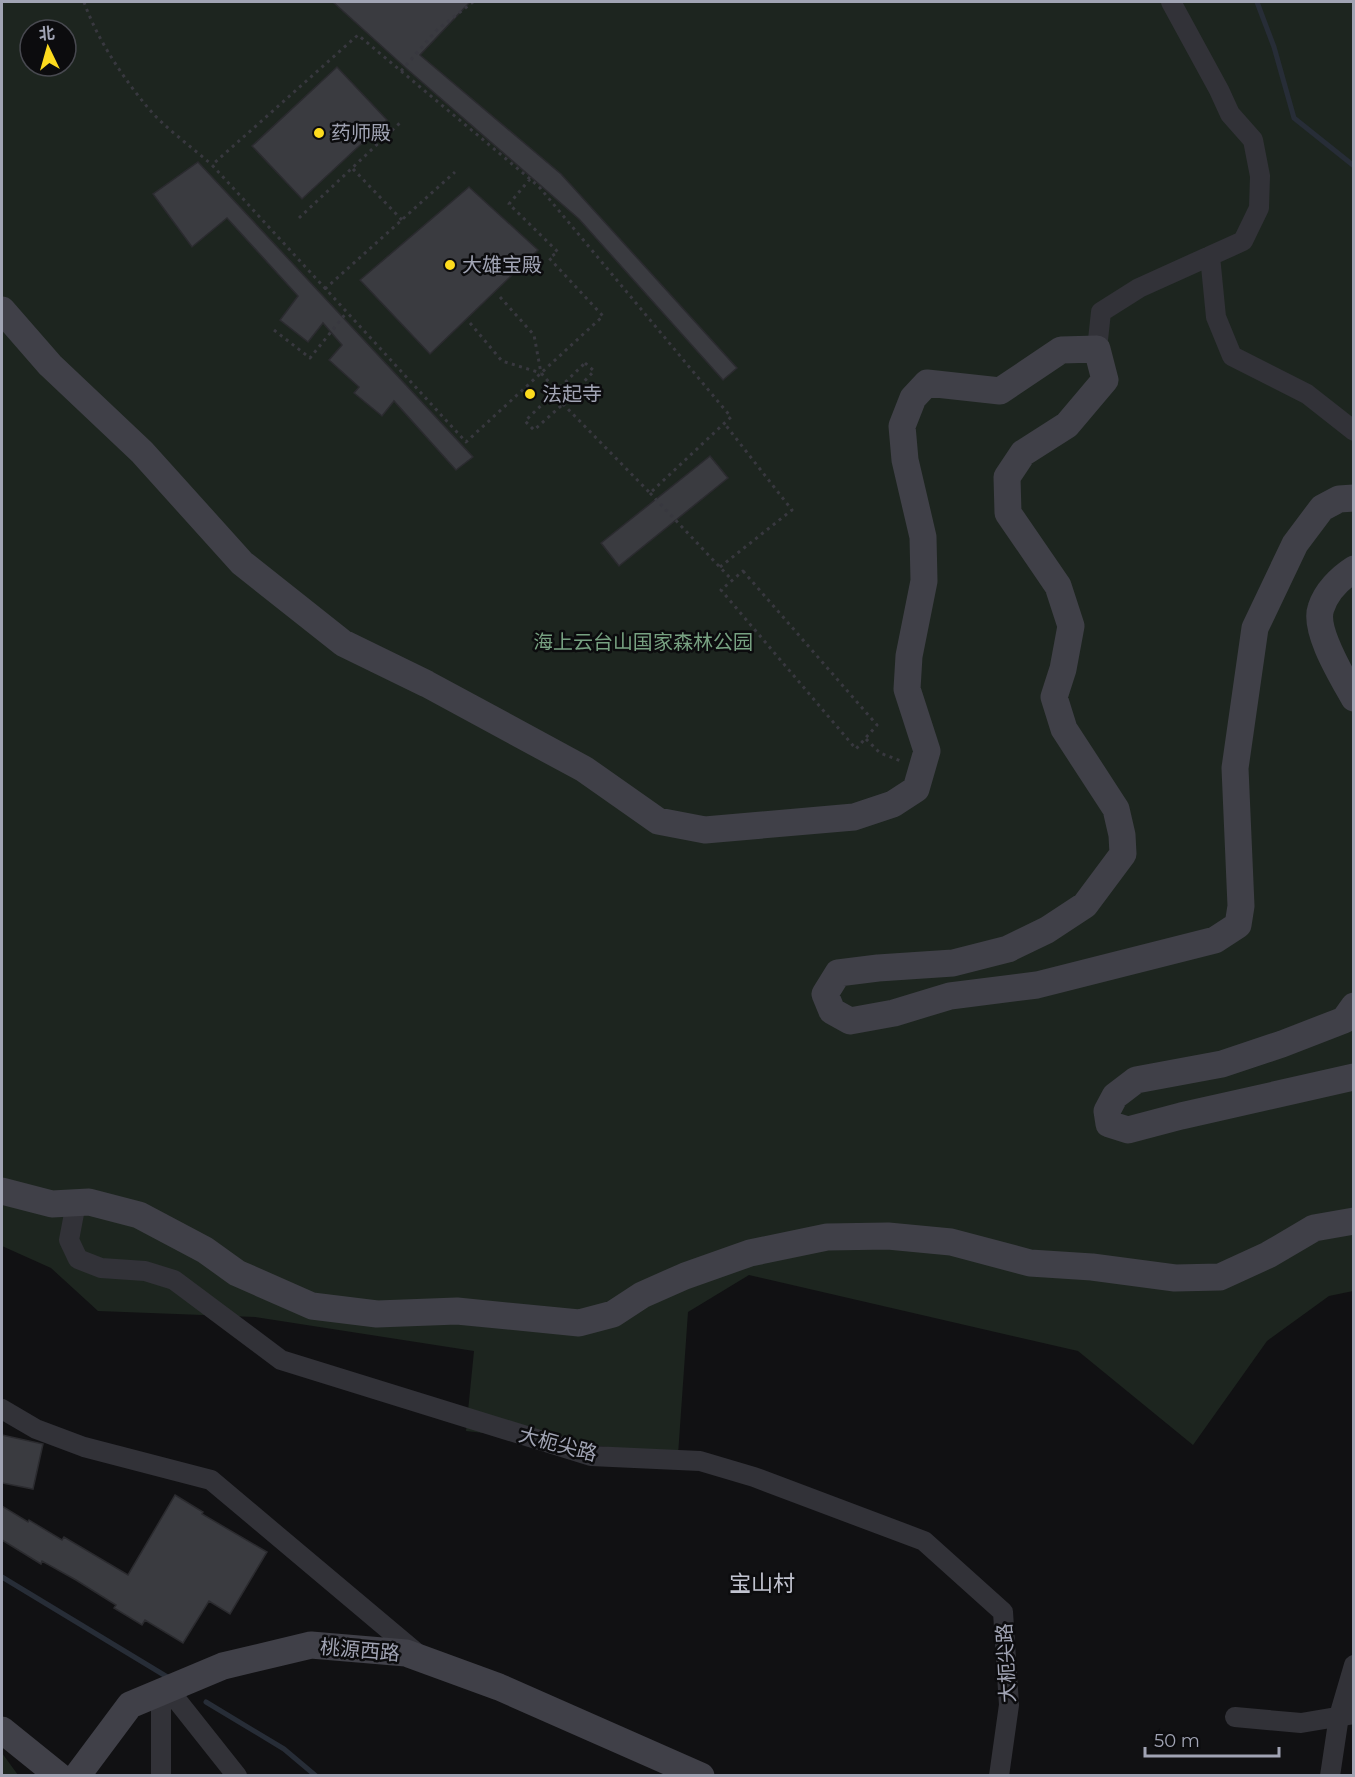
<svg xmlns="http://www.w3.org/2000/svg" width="1355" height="1777" font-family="Montserrat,'Noto Sans SC',sans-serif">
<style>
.green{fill:#1d251f;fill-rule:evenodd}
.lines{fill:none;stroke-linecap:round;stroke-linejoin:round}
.stream{stroke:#272d37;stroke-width:5}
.building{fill:#3a3b40;stroke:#2b2b2f;stroke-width:1.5}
.path{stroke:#38383f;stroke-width:3;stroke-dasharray:3 4.5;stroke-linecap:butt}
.street{stroke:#323238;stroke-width:20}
.secondary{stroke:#404048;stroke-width:27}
.poi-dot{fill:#fddb1e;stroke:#0c0c0e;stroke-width:2}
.labels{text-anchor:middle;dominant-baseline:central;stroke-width:5;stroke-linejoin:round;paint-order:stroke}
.poi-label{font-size:20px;fill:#a1a4b4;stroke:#0c0c0e;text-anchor:start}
.park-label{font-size:20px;fill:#77a181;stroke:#0c0c0e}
.street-label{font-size:20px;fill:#a1a4b4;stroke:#0c0c0e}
.quarter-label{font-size:22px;fill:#c2c4d0;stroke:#0c0c0e}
</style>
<rect width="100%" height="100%" fill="#111113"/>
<!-- green -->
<path class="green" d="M2 2H1353V1291L1329 1296 1267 1341 1193 1445 1078 1351 749 1275 688 1312 678 1455 466 1431 474 1351 255 1317 98 1311 51 1268 2 1246ZM30 30H66V66H30Z
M2 1753 18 1775H2Z"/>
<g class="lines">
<!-- stream -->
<path class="stream" d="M1257 2 1274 47 1294 118 1354 166
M2 1577 169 1678
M206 1702 284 1749 316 1776"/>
</g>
<!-- building -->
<path class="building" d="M333 2H470L420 55 561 174 737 368 723 380 579 219 407 69Z
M337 67 387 120 302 199 252 146Z
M198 162 473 457 456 470 394 401 382 416 354 393 359 387 329 360 342 345 323 323 308 342 280 320 298 296 227 218 192 247 153 194Z
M469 187 538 250 430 354 360 280Z
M710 456 728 478 619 566 601 543Z
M2 1435 43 1444 33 1489 2 1483Z
M175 1495 203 1512 202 1514 267 1552 230 1614 209 1601 183 1643 145 1620 142 1625 114 1608 116 1605 76 1580 42 1561 41 1564 2 1540V1506L28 1522 29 1520 62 1540 64 1537 128 1575Z"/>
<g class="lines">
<!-- path -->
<path class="path" d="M84 2C97 39 123 78 149 109 166 129 192 147 212 165
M401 71 437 30 473 2
M353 169 402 220
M530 179 509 204 558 252 549 258 603 316 466 442 212 165 358 35 530 179 540 188 731 417 650 493 563 404
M299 218 402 121
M325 289 455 172
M500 297 534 335 541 373 556 390
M470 323 502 361 541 373
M274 330 310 358 347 312
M585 363 594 371 563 404 534 430 525 421Z
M650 493 732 580
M720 567 792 510 724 423
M743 571 877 725 856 749 721 590Z
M866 739 880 753 901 761"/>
<!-- street -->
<path class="street" d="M1210 256 1216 317 1232 356 1307 394 1354 431
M1097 349 1101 312 1139 288 1243 241 1259 208 1260 176 1253 140 1230 114 1219 90 1171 2
M76 1203 69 1240 78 1259 101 1268 145 1271 174 1280 281 1360 591 1456 700 1461 754 1477 924 1541 1003 1612 1009 1705 999 1776
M2 1409 36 1429 84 1447 211 1480 419 1655
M168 1689 237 1776
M161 1692V1776
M1235 1717 1301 1723 1354 1714
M1330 1776 1339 1716 1354 1665"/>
<!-- secondary -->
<path class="secondary" d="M2 310 50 365 142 452 242 563 343 643 427 684 584 769 658 821 705 830 854 817 893 804 916 789 927 751 907 689 909 656 924 581 923 537 905 460 902 426 913 398 927 383 1000 391 1061 350 1097 349 1105 380 1067 425 1023 453 1007 477 1008 513 1058 586 1071 626 1063 669 1054 697 1064 729 1116 809 1122 835 1123 854 1085 905 1047 930 1008 949 953 963 878 968 838 973 825 994 832 1011 850 1021 894 1013 950 996 1037 985 1215 940 1238 925 1241 906 1235 768 1255 628 1295 544 1322 508 1339 499 1354 498
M1354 569C1340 578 1326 592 1321 608 1313 630 1343 678 1354 698
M1354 1006 1344 1020 1282 1044 1222 1064 1136 1080 1115 1096 1107 1111 1109 1124 1128 1130 1181 1116 1354 1077
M2 1191 52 1204 89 1202 139 1215 205 1250 237 1273 312 1306 377 1314 457 1311 579 1323 613 1314 642 1295 685 1276 750 1253 827 1237 888 1236 951 1242 1030 1263 1092 1267 1175 1278 1220 1277 1268 1255 1314 1228 1354 1221
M2 1730 59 1776
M77 1776 130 1705 223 1666 311 1645 406 1653 499 1687 701 1776"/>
</g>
<!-- markers -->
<g class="poi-dot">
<circle cx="319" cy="133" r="6"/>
<circle cx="450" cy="265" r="6"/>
<circle cx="530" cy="394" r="6"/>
</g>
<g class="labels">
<!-- poi labels -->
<g class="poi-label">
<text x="331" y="133">药师殿</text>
<text x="462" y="265">大雄宝殿</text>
<text x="542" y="394">法起寺</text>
</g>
<!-- park labels -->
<g class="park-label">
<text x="643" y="642">海上云台山国家森林公园</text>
</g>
<!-- street labels -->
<g class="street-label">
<text transform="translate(558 1444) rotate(15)">大枙尖路</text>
<text transform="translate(360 1650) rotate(5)">桃源西路</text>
<text transform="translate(1006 1663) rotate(-93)">大枙尖路</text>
</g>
<!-- quarter labels -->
<g class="quarter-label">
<text x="762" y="1583">宝山村</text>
</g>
</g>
<!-- border -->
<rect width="1355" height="1777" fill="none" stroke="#a1a4b4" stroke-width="6"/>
<!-- north arrow -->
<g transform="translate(48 48) rotate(355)"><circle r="28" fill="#0c0c0e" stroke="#484950" stroke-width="1.5"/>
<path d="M0-4.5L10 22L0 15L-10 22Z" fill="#fddb1e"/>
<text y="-9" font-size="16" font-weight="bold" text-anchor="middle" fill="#a1a4b4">北</text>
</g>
<!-- scale -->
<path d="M1145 1747v9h134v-9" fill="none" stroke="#a1a4b4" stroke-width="3"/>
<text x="1154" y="1747" font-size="18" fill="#a1a4b4" stroke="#0c0c0e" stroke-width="4.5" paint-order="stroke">50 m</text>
</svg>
